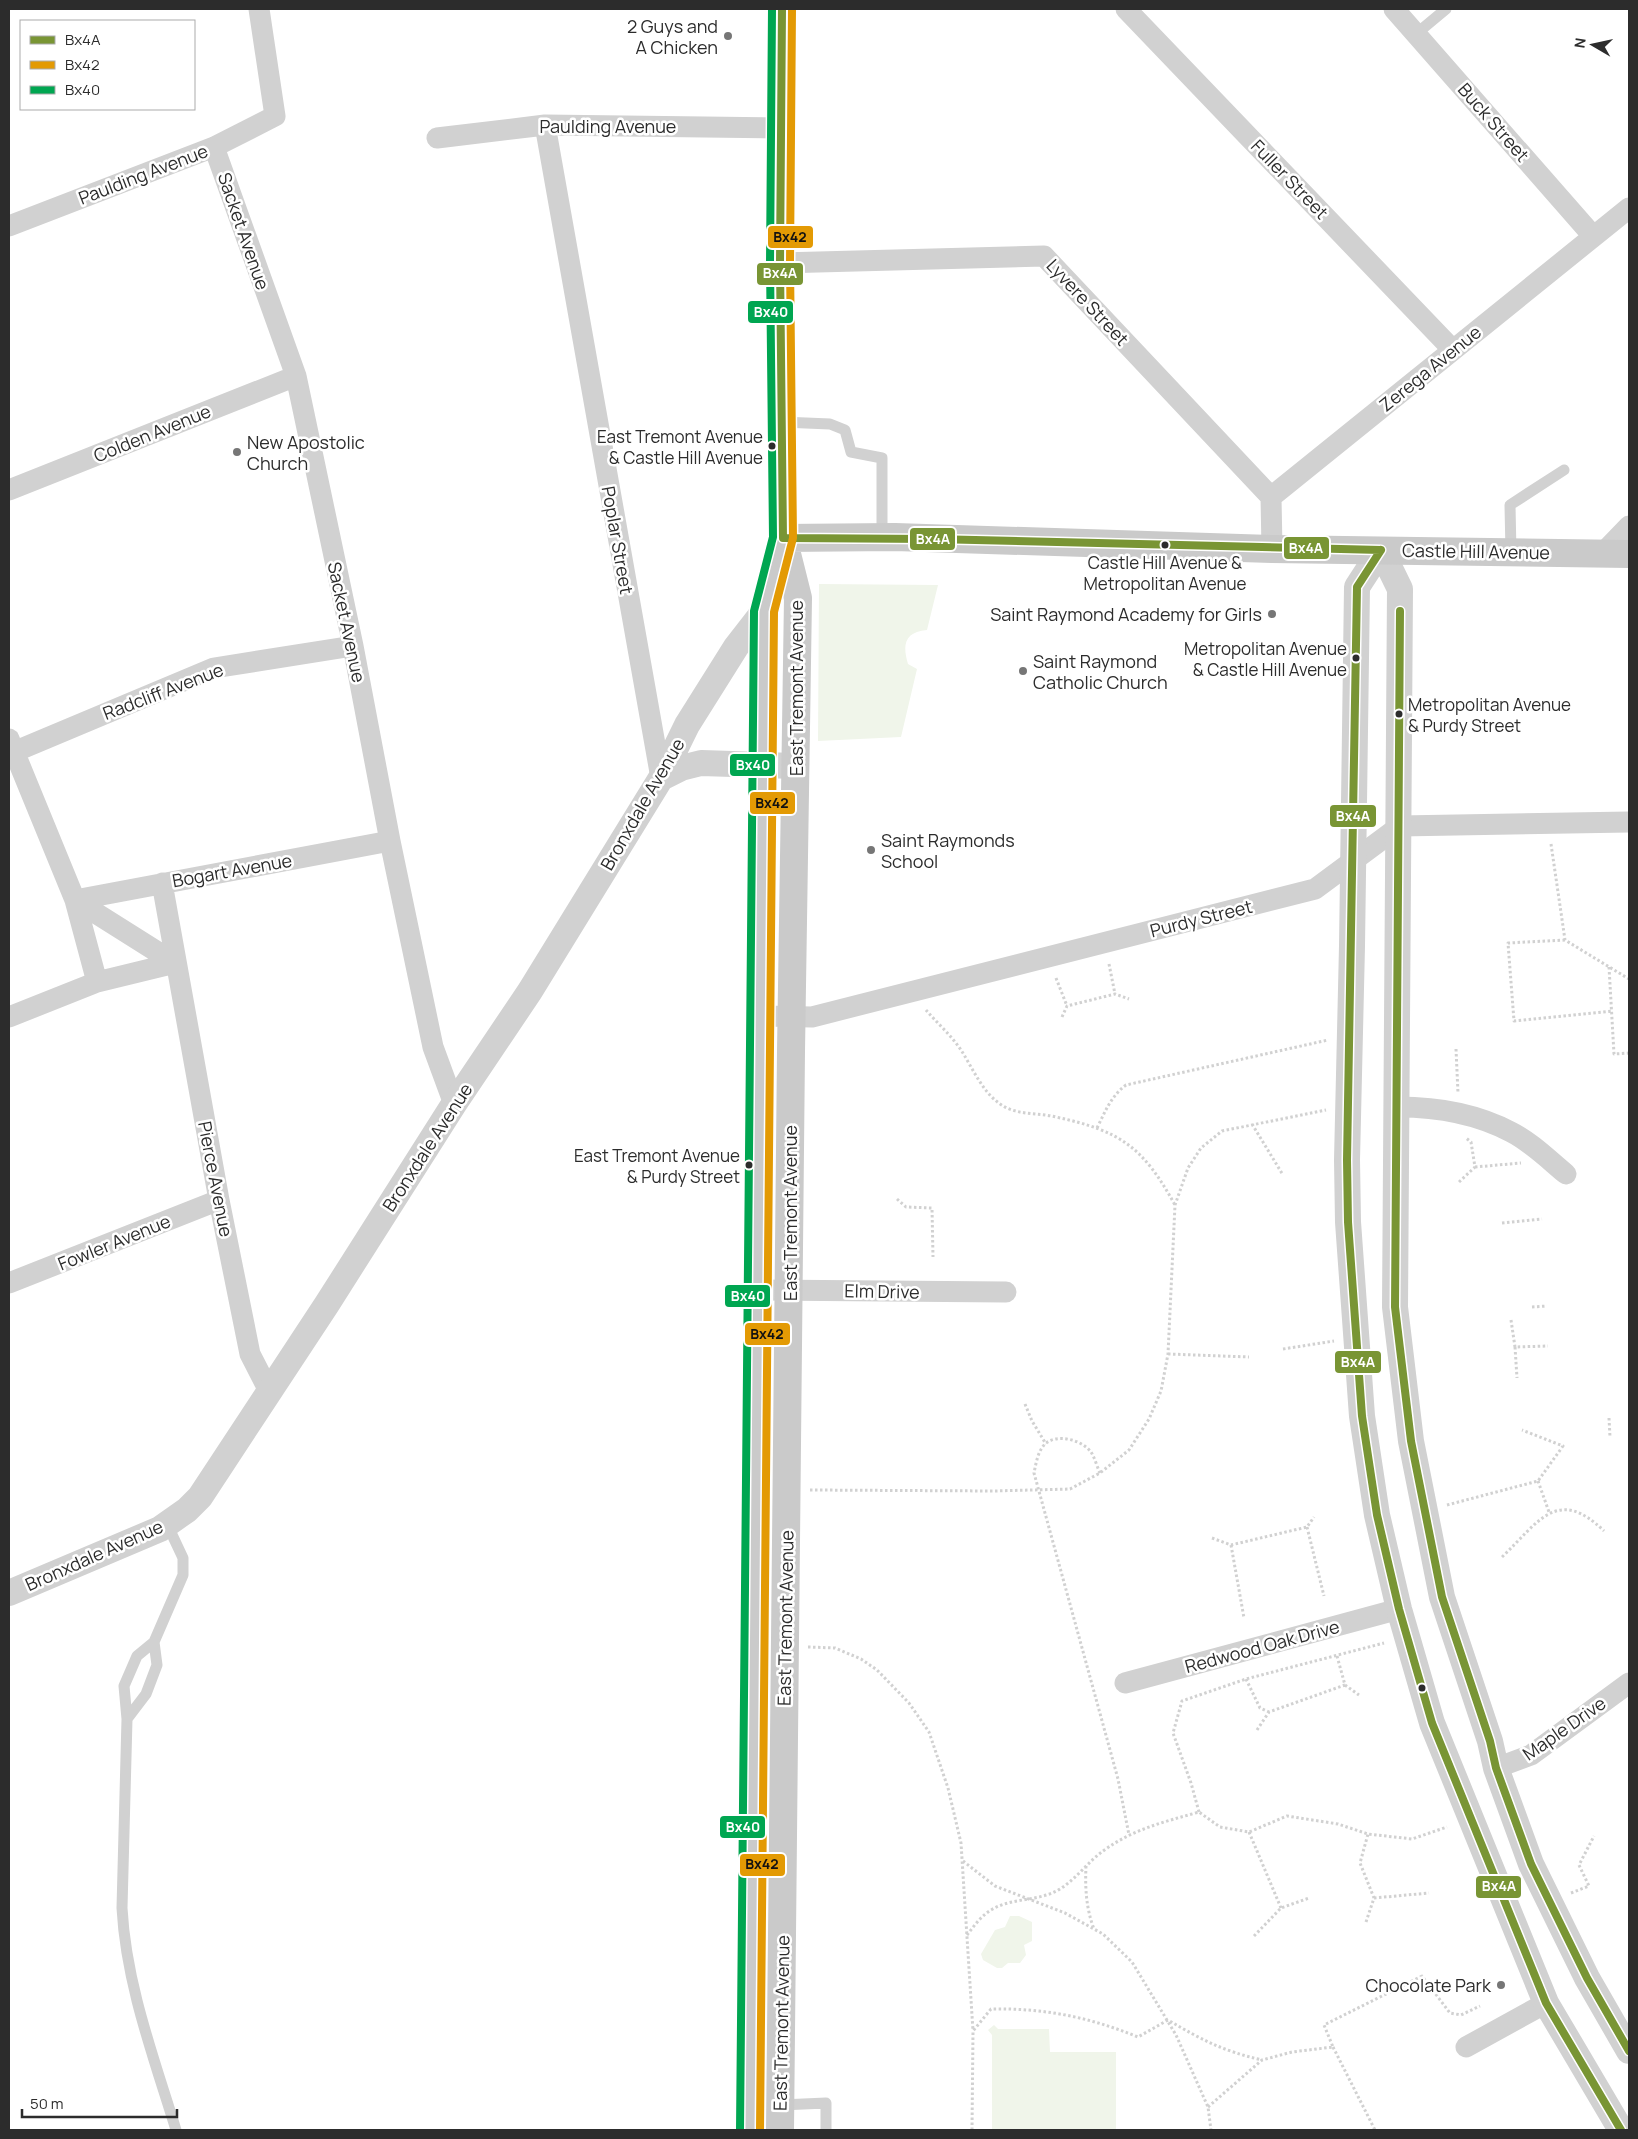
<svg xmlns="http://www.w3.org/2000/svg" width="1638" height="2139" font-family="Manrope,sans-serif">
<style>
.green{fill:#f0f5ea}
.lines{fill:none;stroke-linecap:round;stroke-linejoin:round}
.path{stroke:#d1d1d1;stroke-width:3;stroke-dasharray:2.5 2.5;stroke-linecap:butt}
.service{stroke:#d1d1d1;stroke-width:11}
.minor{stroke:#d1d1d1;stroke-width:21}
.tertiary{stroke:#d1d1d1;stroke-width:26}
.secondary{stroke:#cacaca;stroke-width:28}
.bus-1-casing{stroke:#fff;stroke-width:11}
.bus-2-casing{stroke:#fff;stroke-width:11}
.bus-3-casing{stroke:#fff;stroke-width:11}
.bus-1{stroke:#799534;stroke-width:8}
.bus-2{stroke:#e39a04;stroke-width:8}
.bus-3{stroke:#00a651;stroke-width:8}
.poi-dot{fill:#767676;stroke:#fff;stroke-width:2}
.bus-dot{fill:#2c2c2c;stroke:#fff;stroke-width:2}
.labels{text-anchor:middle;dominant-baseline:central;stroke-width:5;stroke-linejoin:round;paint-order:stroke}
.bus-label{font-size:17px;fill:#2c2c2c;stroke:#fff;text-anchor:end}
.poi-label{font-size:18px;fill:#2c2c2c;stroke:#fff;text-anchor:end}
.street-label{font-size:18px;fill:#2c2c2c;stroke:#fff}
.line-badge{stroke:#fff;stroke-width:2}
.badge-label{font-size:14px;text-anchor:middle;font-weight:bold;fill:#fff}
.pale-badge-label{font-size:14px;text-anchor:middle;font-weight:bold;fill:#111}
</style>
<rect width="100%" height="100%" fill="#fff"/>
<!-- green -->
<path class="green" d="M819 584 938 585 927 630C905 632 902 644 908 664L917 669 901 737 818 741Z
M1010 1916H1019L1032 1922V1941L1024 1945 1026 1955 1020 1963H1008L1002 1968H997L983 1960 981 1954 995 1930 1005 1927Z
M994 2025 998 2029H1049L1050 2052H1116V2130H992V2035L988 2030Z"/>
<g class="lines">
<!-- path -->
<path class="path" d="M1551 844 1565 940 1629 979
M1565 940 1508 943 1514 1021 1613 1011
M1109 964 1115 994
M1609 967 1614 1054 1629 1053
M1056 978 1067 1006
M926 1010C937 1023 951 1035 961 1050 974 1070 984 1097 1007 1108 1022 1115 1040 1113 1056 1117 1121 1131 1143 1147 1175 1205
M1062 1017 1067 1006 1115 994 1129 999
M1456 1049 1458 1093
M1252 1124 1283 1175
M1097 1128C1105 1112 1111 1096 1126 1085L1328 1040
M1475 1167 1521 1163
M1459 1182 1475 1167 1471 1142 1466 1138
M897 1199 906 1207 932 1208 933 1257
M1502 1223 1542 1219
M1532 1307 1547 1306
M1511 1320 1515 1347 1548 1346
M1515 1347 1517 1378
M1283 1349 1334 1341
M1168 1354 1249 1357
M1025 1404 1032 1421 1046 1444
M1609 1418 1610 1437
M1100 1473C1097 1467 1095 1458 1091 1452 1082 1440 1057 1433 1045 1444 1038 1451 1036 1463 1034 1473L1118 1779 1129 1835
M1538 1481 1549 1512
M810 1490 993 1491 1070 1489 1100 1473 1129 1450 1149 1419 1161 1391 1168 1354 1175 1205 1188 1168 1201 1148 1222 1131 1326 1110
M1447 1505 1538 1481 1563 1446 1522 1430
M1307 1527 1324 1596
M1212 1538 1231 1545 1307 1527 1314 1517
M1231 1545 1244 1618
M1502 1557C1538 1523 1557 1485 1604 1531
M808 1647 835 1648 861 1659 877 1670 909 1703 929 1732 948 1788 961 1843 973 2031
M1337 1656 1345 1685 1359 1695
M1246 1679 1260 1708 1269 1712
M1257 1730 1269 1712 1345 1685
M1199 1812 1191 1783 1173 1733 1182 1701 1246 1679 1384 1643
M1249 1832 1281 1908
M963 1861 995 1886 1065 1913 1103 1934 1132 1962 1176 2035 1208 2107 1211 2130
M1086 1866C1085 1888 1086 1908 1094 1929
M1571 1893 1589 1886 1579 1865 1594 1836
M1374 1898 1429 1893
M1366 1922 1374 1898 1360 1863 1368 1834
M967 1935C974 1926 981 1916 991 1910 1012 1897 1039 1902 1060 1889 1076 1879 1088 1862 1103 1851 1133 1829 1164 1822 1199 1812L1220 1827 1249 1832 1287 1816 1338 1824 1368 1834 1412 1839 1447 1827
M1254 1936 1281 1908 1309 1898
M1333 2047 1375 2130
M1208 2107 1262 2060 1292 2052 1333 2047 1324 2025 1422 1976 1450 2013 1461 2015 1480 2006
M972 2130 973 2031 991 2009C1044 2008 1089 2017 1138 2037L1168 2020C1202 2040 1223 2051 1262 2060"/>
<!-- service -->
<path class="service" d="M1416 34 1446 9
M782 422 830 424 845 430 851 452 882 458V537
M1511 552 1510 505 1564 470
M167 1524 183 1558V1575L154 1642 137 1656 124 1686 127 1719 122 1908C126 1984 154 2058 176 2130
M127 1719 146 1694 157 1665 154 1642
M781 2105 826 2103V2130"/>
<!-- minor -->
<path class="minor" d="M1126 9 1453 350
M1394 9 1593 236
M545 125 661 778
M437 138 545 125 781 128
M214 147 296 376 353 646 390 841 433 1047 454 1104
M9 226 214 147 275 116 259 9
M780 263 1044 256 1271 497
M9 490 296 376
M1271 497 1629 208
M1271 497 1272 549
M1602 554 1629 526
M9 739 75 900 97 982
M9 754 214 668 353 646
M162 883 219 1200 250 1354 269 1391
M75 900 390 841
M75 900 175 963
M761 1016 812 1017 1315 889 1400 826 1629 822
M9 1017 97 982 175 963
M1398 1107C1437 1107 1475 1113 1511 1132 1531 1142 1549 1160 1566 1174
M9 1283 219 1200
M758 1290 1006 1292
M1125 1683 1399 1609
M1496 1768 1531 1755 1629 1683
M1466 2047 1546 2003"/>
<!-- tertiary -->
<path class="tertiary" d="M661 778 681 768 701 763 796 766
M9 1593 160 1529 187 1510 200 1497 327 1304 454 1104 530 991 661 778 687 725 736 647 764 611
M1621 2130 1546 2003 1432 1723 1399 1609 1377 1515 1362 1416 1348 1222 1347 1160 1352 946 1357 587 1381 550 1400 589 1395 1307 1411 1441 1442 1597 1490 1741 1496 1768 1531 1864 1587 1978 1629 2051"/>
<!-- secondary -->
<path class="secondary" d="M783 538 895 537 1272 549 1629 554
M750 2130 764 611 782 541
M780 2130 791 1051 798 598 783 538 780 263 782 9"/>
<defs>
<path id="bus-1" d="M782 9 780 263 783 538
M783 538 932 539 1381 550
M1381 550 1357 587 1347 1160 1348 1222 1362 1416 1377 1515 1399 1609 1432 1723 1546 2003 1621 2130
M1400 611 1395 1307 1411 1441 1442 1597 1490 1741 1496 1768 1531 1864 1587 1978 1629 2051"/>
<path id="bus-2" d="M760 2130 774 612 793 538 790 263 792 9"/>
<path id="bus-3" d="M740 2130 754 611 773 537 770 263 772 9"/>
</defs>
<!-- bus-1 casing -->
<use href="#bus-1" class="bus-1-casing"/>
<!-- bus-2 casing -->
<use href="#bus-2" class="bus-2-casing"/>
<!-- bus-3 casing -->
<use href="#bus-3" class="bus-3-casing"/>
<!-- bus-1 -->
<use href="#bus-1" class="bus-1"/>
<!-- bus-2 -->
<use href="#bus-2" class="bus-2"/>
<!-- bus-3 -->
<use href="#bus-3" class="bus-3"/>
</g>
<!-- markers -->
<g class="poi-dot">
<circle cx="728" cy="36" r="5"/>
<circle cx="237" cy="452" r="5"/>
<circle cx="1272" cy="614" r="5"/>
<circle cx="1023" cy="671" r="5"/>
<circle cx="871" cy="850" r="5"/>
<circle cx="1501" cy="1985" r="5"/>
</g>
<g class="bus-dot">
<circle cx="772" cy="446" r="4.5"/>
<circle cx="1165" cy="545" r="4.5"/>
<circle cx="1356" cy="658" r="4.5"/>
<circle cx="1399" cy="714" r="4.5"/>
<circle cx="749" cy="1165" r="4.5"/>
<circle cx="1422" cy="1688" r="4.5"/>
</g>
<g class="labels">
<!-- bus labels -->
<g class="bus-label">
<text x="763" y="436">East Tremont Avenue<tspan x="763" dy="21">&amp; Castle Hill Avenue</tspan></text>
<text x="1165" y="562" text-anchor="middle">Castle Hill Avenue &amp;<tspan x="1165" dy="21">Metropolitan Avenue</tspan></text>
<text x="1347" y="648">Metropolitan Avenue<tspan x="1347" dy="21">&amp; Castle Hill Avenue</tspan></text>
<text x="1408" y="704" text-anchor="start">Metropolitan Avenue<tspan x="1408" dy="21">&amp; Purdy Street</tspan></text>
<text x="740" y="1155">East Tremont Avenue<tspan x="740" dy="21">&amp; Purdy Street</tspan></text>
</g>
<!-- poi labels -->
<g class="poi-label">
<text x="718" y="26">2 Guys and<tspan x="718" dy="21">A Chicken</tspan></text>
<text x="247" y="442" text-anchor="start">New Apostolic<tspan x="247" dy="21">Church</tspan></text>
<text x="1262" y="614">Saint Raymond Academy for Girls</text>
<text x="1033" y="661" text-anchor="start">Saint Raymond<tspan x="1033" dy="21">Catholic Church</tspan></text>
<text x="881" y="840" text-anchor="start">Saint Raymonds<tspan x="881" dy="21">School</tspan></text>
<text x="1491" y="1985">Chocolate Park</text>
</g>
<!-- street labels -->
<g class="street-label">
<text transform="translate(1494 122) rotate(49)">Buck Street</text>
<text x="608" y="126">Paulding Avenue</text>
<text transform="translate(143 174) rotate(-21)">Paulding Avenue</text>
<text transform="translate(1290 179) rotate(46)">Fuller Street</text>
<text transform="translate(244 231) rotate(71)">Sacket Avenue</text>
<text transform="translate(1088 302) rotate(47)">Lyvere Street</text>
<text transform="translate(1430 368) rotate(-39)">Zerega Avenue</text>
<text transform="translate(152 433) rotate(-22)">Colden Avenue</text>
<text transform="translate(618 540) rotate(80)">Poplar Street</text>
<text transform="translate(1476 551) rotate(1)">Castle Hill Avenue</text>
<text transform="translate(347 622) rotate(78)">Sacket Avenue</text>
<text transform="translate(796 688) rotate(-90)">East Tremont Avenue</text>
<text transform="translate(163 691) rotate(-21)">Radcliff Avenue</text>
<text transform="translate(642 804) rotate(-60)">Bronxdale Avenue</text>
<text transform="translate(232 870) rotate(-10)">Bogart Avenue</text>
<text transform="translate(1201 918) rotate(-14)">Purdy Street</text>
<text transform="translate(427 1147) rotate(-57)">Bronxdale Avenue</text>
<text transform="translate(216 1179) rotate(79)">Pierce Avenue</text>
<text transform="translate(790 1213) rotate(-90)">East Tremont Avenue</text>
<text transform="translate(114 1242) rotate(-22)">Fowler Avenue</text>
<text transform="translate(882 1291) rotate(1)">Elm Drive</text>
<text transform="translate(94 1555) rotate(-24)">Bronxdale Avenue</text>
<text transform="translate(785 1618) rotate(-89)">East Tremont Avenue</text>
<text transform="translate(1262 1646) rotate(-15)">Redwood Oak Drive</text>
<text transform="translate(1564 1728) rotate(-35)">Maple Drive</text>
<text transform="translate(781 2023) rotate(-89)">East Tremont Avenue</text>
</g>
</g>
<g class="line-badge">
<rect x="767" y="225" width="47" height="24" rx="5" fill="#e39a04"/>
<rect x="756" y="262" width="48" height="24" rx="5" fill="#799534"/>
<rect x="747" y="300" width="47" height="24" rx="5" fill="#00a651"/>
<rect x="909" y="527" width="47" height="24" rx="5" fill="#799534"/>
<rect x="1283" y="536" width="47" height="24" rx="5" fill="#799534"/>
<rect x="729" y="753" width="47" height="24" rx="5" fill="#00a651"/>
<rect x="749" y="791" width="47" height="24" rx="5" fill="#e39a04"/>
<rect x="1329" y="804" width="48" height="24" rx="5" fill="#799534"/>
<rect x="724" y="1284" width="47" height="24" rx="5" fill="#00a651"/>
<rect x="744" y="1322" width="47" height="24" rx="5" fill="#e39a04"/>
<rect x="1334" y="1350" width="48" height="24" rx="5" fill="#799534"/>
<rect x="719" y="1815" width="47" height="24" rx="5" fill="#00a651"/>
<rect x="739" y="1853" width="47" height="24" rx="5" fill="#e39a04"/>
<rect x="1475" y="1875" width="47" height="24" rx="5" fill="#799534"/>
</g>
<g class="badge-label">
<text x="780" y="278">Bx4A</text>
<text x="771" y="317">Bx40</text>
<text x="933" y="544">Bx4A</text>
<text x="1306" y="553">Bx4A</text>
<text x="753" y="770">Bx40</text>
<text x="1353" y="821">Bx4A</text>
<text x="748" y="1301">Bx40</text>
<text x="1358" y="1367">Bx4A</text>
<text x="743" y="1832">Bx40</text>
<text x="1499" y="1891">Bx4A</text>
</g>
<g class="pale-badge-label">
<text x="790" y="242">Bx42</text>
<text x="772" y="808">Bx42</text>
<text x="767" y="1339">Bx42</text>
<text x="762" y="1869">Bx42</text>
</g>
<!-- border -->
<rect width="1638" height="2139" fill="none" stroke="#2c2c2c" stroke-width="20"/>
<!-- legend -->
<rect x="20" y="20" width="175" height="90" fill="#ffffff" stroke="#ababab"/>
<rect x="30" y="36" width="25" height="8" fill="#799534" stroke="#ababab"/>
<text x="65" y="45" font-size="15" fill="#2c2c2c">Bx4A</text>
<rect x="30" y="61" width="25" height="8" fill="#e39a04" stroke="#ababab"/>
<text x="65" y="70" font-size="15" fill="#2c2c2c">Bx42</text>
<rect x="30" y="86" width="25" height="8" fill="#00a651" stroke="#ababab"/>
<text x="65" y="95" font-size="15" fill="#2c2c2c">Bx40</text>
<!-- north arrow -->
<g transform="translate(1593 45) rotate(279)" stroke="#ffffff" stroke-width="4" paint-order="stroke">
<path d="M0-4L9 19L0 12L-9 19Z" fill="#2c2c2c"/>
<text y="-8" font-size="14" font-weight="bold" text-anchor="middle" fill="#2c2c2c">N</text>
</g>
<!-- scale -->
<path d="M22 2109v8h155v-8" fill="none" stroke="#2c2c2c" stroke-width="2.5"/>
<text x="30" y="2109" font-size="15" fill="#2c2c2c" stroke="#ffffff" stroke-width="4" paint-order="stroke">50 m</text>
</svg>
